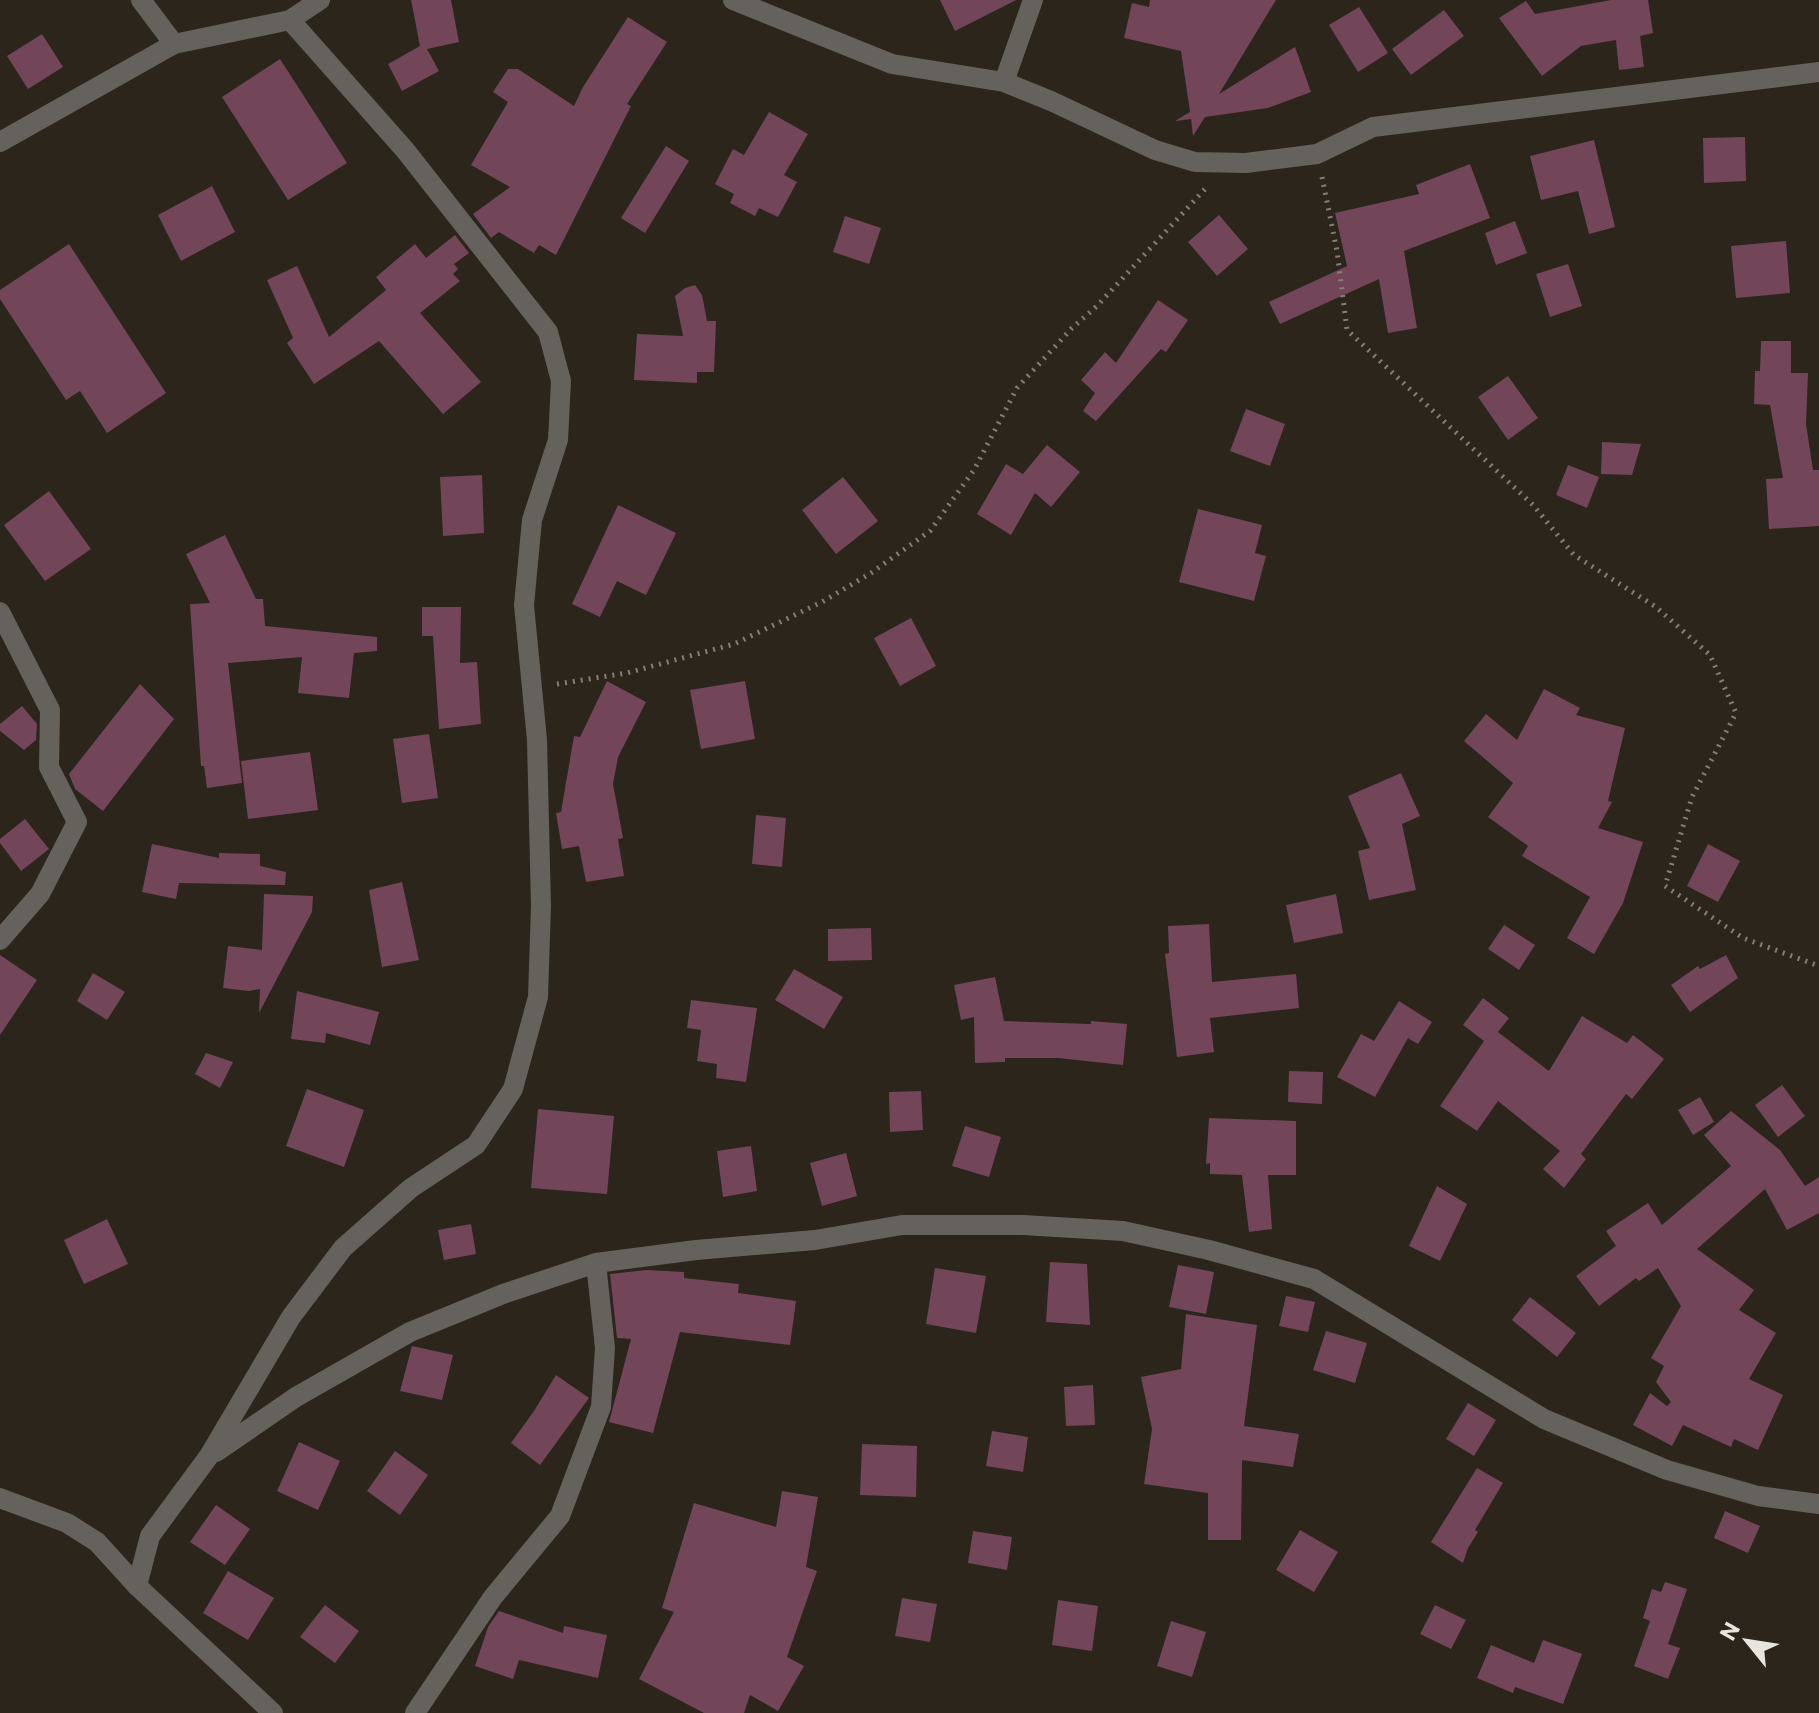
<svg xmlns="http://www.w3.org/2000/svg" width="1819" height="1713" font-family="Commissioner,sans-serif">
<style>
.building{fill:#724658}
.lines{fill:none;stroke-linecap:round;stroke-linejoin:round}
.path{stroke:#837e76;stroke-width:5;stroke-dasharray:2 6;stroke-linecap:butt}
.minor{stroke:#65615c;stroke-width:20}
.tertiary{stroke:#65615c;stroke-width:20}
</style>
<rect width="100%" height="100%" fill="#2b251b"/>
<!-- building -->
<path class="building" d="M411 0H451L459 42 427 49 439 71 402 91 388 64 420 46Z
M940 0H1016L955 31Z
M1150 0H1276L1219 94 1295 47 1311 92 1268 108 1205 117 1193 136 1191 119 1175 121 1190 112 1181 51 1124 38 1132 3 1149 7Z
M1611 0H1648L1653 33 1640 36 1644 67 1619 70 1616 40 1581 46 1542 76 1499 18 1526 1 1535 14Z
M1359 7 1388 53 1358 72 1329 25Z
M1444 10 1464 36 1411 75 1392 49Z
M628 17 667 42 627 104 631 106 556 255 539 245 534 253 499 232 491 238 473 214 510 187 471 165 508 102 493 92 508 69H518L574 106 583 87Z
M42 34 63 67 28 89 7 56Z
M280 59 347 163 288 200 222 97Z
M769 112 808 134 784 175 797 182 778 217 759 208 755 216 730 203 734 194 715 184 733 149 744 155Z
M1745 137 1746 181 1704 183 1703 138Z
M1594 140 1615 227 1589 234 1578 191 1541 200 1530 156Z
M666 146 689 161 645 233 621 218Z
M1470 164 1490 218 1404 251 1417 328 1388 333 1379 279 1280 324 1269 302 1347 266 1335 213 1419 194 1416 185Z
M212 186 235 232 181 261 158 215Z
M1219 215 1248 249 1217 276 1188 242Z
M845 216 881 228 869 264 833 252Z
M1515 221 1527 253 1496 265 1485 233Z
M455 235 469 253 454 264 458 269 453 274 460 281 420 313 481 382 443 414 379 341 314 384 287 343 293 338 267 280 297 266 329 337 386 290 376 277 415 244 426 258Z
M1786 241 1790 293 1736 298 1731 246Z
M69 244 166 393 107 433 80 391 66 400 0 299V290Z
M1568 264 1582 306 1550 317 1536 274Z
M695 285 702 295 707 321H716L714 372H697V383L634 380 637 334 683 336 675 296 685 288Z
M1158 300 1188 320 1166 352 1161 349 1096 421 1083 411 1095 393 1081 380 1105 352 1116 363Z
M1761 341H1791V373H1808L1806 424 1813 470H1819V526L1769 529 1766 479 1783 478 1770 405 1754 404 1755 371H1760Z
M1508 376 1538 418 1508 440 1478 397Z
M1246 409 1285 424 1270 466 1230 451Z
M1602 442 1641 444 1632 475 1601 474Z
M1047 445 1080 472 1051 507 1035 493 1011 535 977 514 1006 464 1023 474Z
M1568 465 1599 477 1587 508 1556 495Z
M482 475 484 533 443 536 440 477Z
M843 477 878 521 836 554 802 510Z
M49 491 91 549 45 581 4 525Z
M618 505 676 533 646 595 617 581 600 617 572 604Z
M1198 509 1262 525 1255 553 1266 556 1254 601 1179 582Z
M225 535 256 599H263L265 626 377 637V651L354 653 349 698 298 693 302 657 228 663 242 783 207 788 204 766H201L190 604 210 603 186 554Z
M422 607H461L460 663 477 662 481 724 439 729 433 636H422Z
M911 618 936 666 900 686 874 638Z
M607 681 646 702 618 757 613 784 623 838 618 839 624 876 586 882 579 846 562 849 556 813 561 812 574 736 580 737Z
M745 681 755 739 701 749 690 690Z
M140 684 174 719 103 811 75 789 69 774Z
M1544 689 1580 708 1576 715 1625 728 1608 801 1612 802 1598 828 1643 842 1623 903 1594 954 1567 938 1590 897 1522 856 1528 846 1488 817 1513 783 1464 741 1486 714 1517 740Z
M22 706 37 724 36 740 24 750 0 731V724Z
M429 734 438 798 402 803 393 739Z
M310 752 318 810 248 819 241 761Z
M1401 773 1420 816 1402 824 1416 890 1369 900 1358 851 1370 848 1348 796Z
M756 815 786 818 782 867 752 864Z
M25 819 49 849 21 871 0 843V839Z
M152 844 219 858V853L260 854V866L286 872 285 885 179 883 176 899 142 892Z
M1708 844 1740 861 1718 902 1687 886Z
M402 882 419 960 382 967 369 890Z
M264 894 313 896 312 912 259 1013 260 989 249 991 223 988 228 946 262 950Z
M1336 894 1343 933 1294 943 1286 905Z
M1209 924 1212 982 1296 974 1299 1008 1210 1018 1214 1052 1177 1057 1165 954 1169 953 1168 926Z
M1504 925 1535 945 1519 970 1488 949Z
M871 928 872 960 828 961V929Z
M0 955 37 980 0 1035Z
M1726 955 1738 978 1690 1012 1671 985 1698 966 1700 969Z
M794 969 843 997 824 1029 775 1000Z
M93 973 125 992 107 1020 77 1001Z
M995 977 1004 1021 1091 1024V1021L1127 1024 1123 1065 1058 1058H1005V1062L975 1063 974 1017 961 1020 954 985Z
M297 991 379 1012 370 1045 326 1033 325 1043 291 1039Z
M1483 998 1509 1018 1498 1032 1549 1071 1582 1016 1627 1043 1633 1035 1664 1059 1632 1099 1626 1094 1581 1154 1586 1159 1564 1188 1543 1169 1560 1151 1498 1101 1477 1131 1440 1106 1484 1041 1463 1025Z
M691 1000 757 1008 746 1082 716 1078 717 1064 697 1061 701 1030 687 1028Z
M1399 1001 1432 1022 1418 1044 1408 1038 1375 1097 1337 1077 1361 1034 1374 1041Z
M206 1053 233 1062 220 1088 195 1074Z
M1289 1071 1323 1072 1322 1104 1288 1102Z
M1782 1085 1805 1116 1778 1137 1755 1105Z
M307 1089 364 1110 344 1167 286 1146Z
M921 1091 923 1130 890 1132 889 1092Z
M1700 1097 1714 1122 1693 1135 1678 1110Z
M538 1109 614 1116 607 1194 531 1188Z
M1731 1111 1780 1150 1805 1186 1819 1177V1213L1787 1230 1765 1189 1697 1249 1754 1290 1739 1310 1776 1333 1749 1379 1783 1395 1758 1450 1734 1439 1731 1447 1683 1425 1672 1446 1633 1425 1650 1393 1667 1406 1671 1402 1656 1382 1664 1366 1651 1358 1681 1306 1658 1268 1639 1281 1636 1278 1599 1306 1576 1276 1616 1246 1606 1231 1648 1203 1662 1225 1731 1166 1704 1135Z
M1209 1118 1296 1121V1175H1268L1272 1229 1249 1232 1242 1175 1210 1174V1163L1206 1164Z
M965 1126 1001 1137 989 1177 952 1166Z
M751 1146 757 1191 723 1197 717 1151Z
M846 1153 857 1196 822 1206 810 1163Z
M1437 1186 1467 1204 1440 1261 1409 1246Z
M107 1219 128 1264 84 1284 64 1240Z
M471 1224 476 1254 444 1260 438 1230Z
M1050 1262 1087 1264 1090 1325 1046 1322Z
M1178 1265 1214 1272 1206 1314 1169 1307Z
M935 1268 986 1276 976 1333 926 1324Z
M646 1270 684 1272V1278L739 1284 738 1293 796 1301 790 1345 680 1332 653 1433 609 1422 631 1339 617 1338 610 1274Z
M1286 1296 1315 1302 1308 1332 1279 1326Z
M1530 1297 1576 1333 1557 1357 1512 1320Z
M1186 1314 1257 1325 1244 1426 1299 1434 1293 1467 1242 1460 1241 1540H1208V1493L1144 1484 1152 1429 1141 1377 1181 1369Z
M1326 1331 1367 1343 1355 1383 1313 1370Z
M412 1346 453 1355 442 1400 400 1391Z
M556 1375 589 1398 540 1465 511 1443 534 1411Z
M1093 1385 1095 1425 1066 1426 1064 1387Z
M1468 1403 1496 1420 1474 1456 1446 1439Z
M992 1431 1028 1437 1023 1472 986 1466Z
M299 1442 340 1461 318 1510 277 1491Z
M862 1444 917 1446 916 1497 860 1495Z
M395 1451 428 1475 400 1515 367 1491Z
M1477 1468 1503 1483 1475 1530 1478 1532 1468 1548 1463 1563 1431 1542Z
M782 1491 818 1497 806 1567 817 1571 787 1657 804 1666 778 1711 750 1695 744 1713H704L639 1679 674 1612 662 1608 694 1503 776 1527Z
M216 1505 250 1529 225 1565 190 1542Z
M1725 1511 1760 1526 1748 1553 1714 1538Z
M1300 1530 1338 1552 1314 1592 1276 1570Z
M973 1531 1012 1537 1007 1570 968 1563Z
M228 1571 274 1598 248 1640 203 1613Z
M1665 1582 1687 1589 1668 1644 1680 1648 1668 1679 1634 1666 1650 1621 1643 1618 1652 1589 1661 1592Z
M902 1598 937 1604 930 1642 895 1636Z
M1058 1600 1098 1606 1092 1651 1052 1645Z
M325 1605 359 1631 335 1663 300 1637Z
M1435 1605 1466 1620 1451 1649 1420 1634Z
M499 1611 563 1633 564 1626 607 1635 598 1678 519 1660 513 1679 475 1666 488 1627Z
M1171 1621 1206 1632 1192 1677 1157 1666Z
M1543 1640 1582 1654 1563 1704 1515 1687 1513 1693 1477 1678 1491 1645 1534 1663Z"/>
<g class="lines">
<!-- path -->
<path class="path" d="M1322 177 1337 251 1347 330 1533 505 1574 555 1656 607 1710 655 1736 713 1692 797 1665 886 1743 938 1819 966
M557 684 627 673 734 644 822 602 871 573 930 531 974 470 1017 388 1072 328 1097 306 1205 189"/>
<!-- minor -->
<path class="minor" d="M141 0 174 44
M733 0 892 64 1004 82 1051 101 1155 150 1195 162 1246 163 1317 154 1373 127 1819 72
M1004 82 1033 0
M0 142 174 44 290 20 320 0
M0 612 50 710 49 767 77 822 40 894 0 940
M216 1452 296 1397 410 1332 503 1294 596 1263 696 1250 815 1240 902 1225H1023L1123 1231 1209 1250 1314 1279 1544 1419 1667 1470 1758 1496 1819 1504
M137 1586 150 1536 209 1456 291 1317 343 1248 411 1188 476 1145 513 1089 538 997 541 906 537 740 524 605 532 520 558 440 561 381 548 332 405 150 290 20
M415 1713 493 1597 560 1516 601 1407 605 1348 596 1263"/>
<!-- tertiary -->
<path class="tertiary" d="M0 1498 67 1523 97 1542 137 1586 273 1713"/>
</g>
<!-- north arrow -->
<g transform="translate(1747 1641) rotate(300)" stroke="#2b251b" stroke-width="6" paint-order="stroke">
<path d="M0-6L14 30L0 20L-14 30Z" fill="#e8e4de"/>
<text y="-12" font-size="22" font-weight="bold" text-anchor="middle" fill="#e8e4de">N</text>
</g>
</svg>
